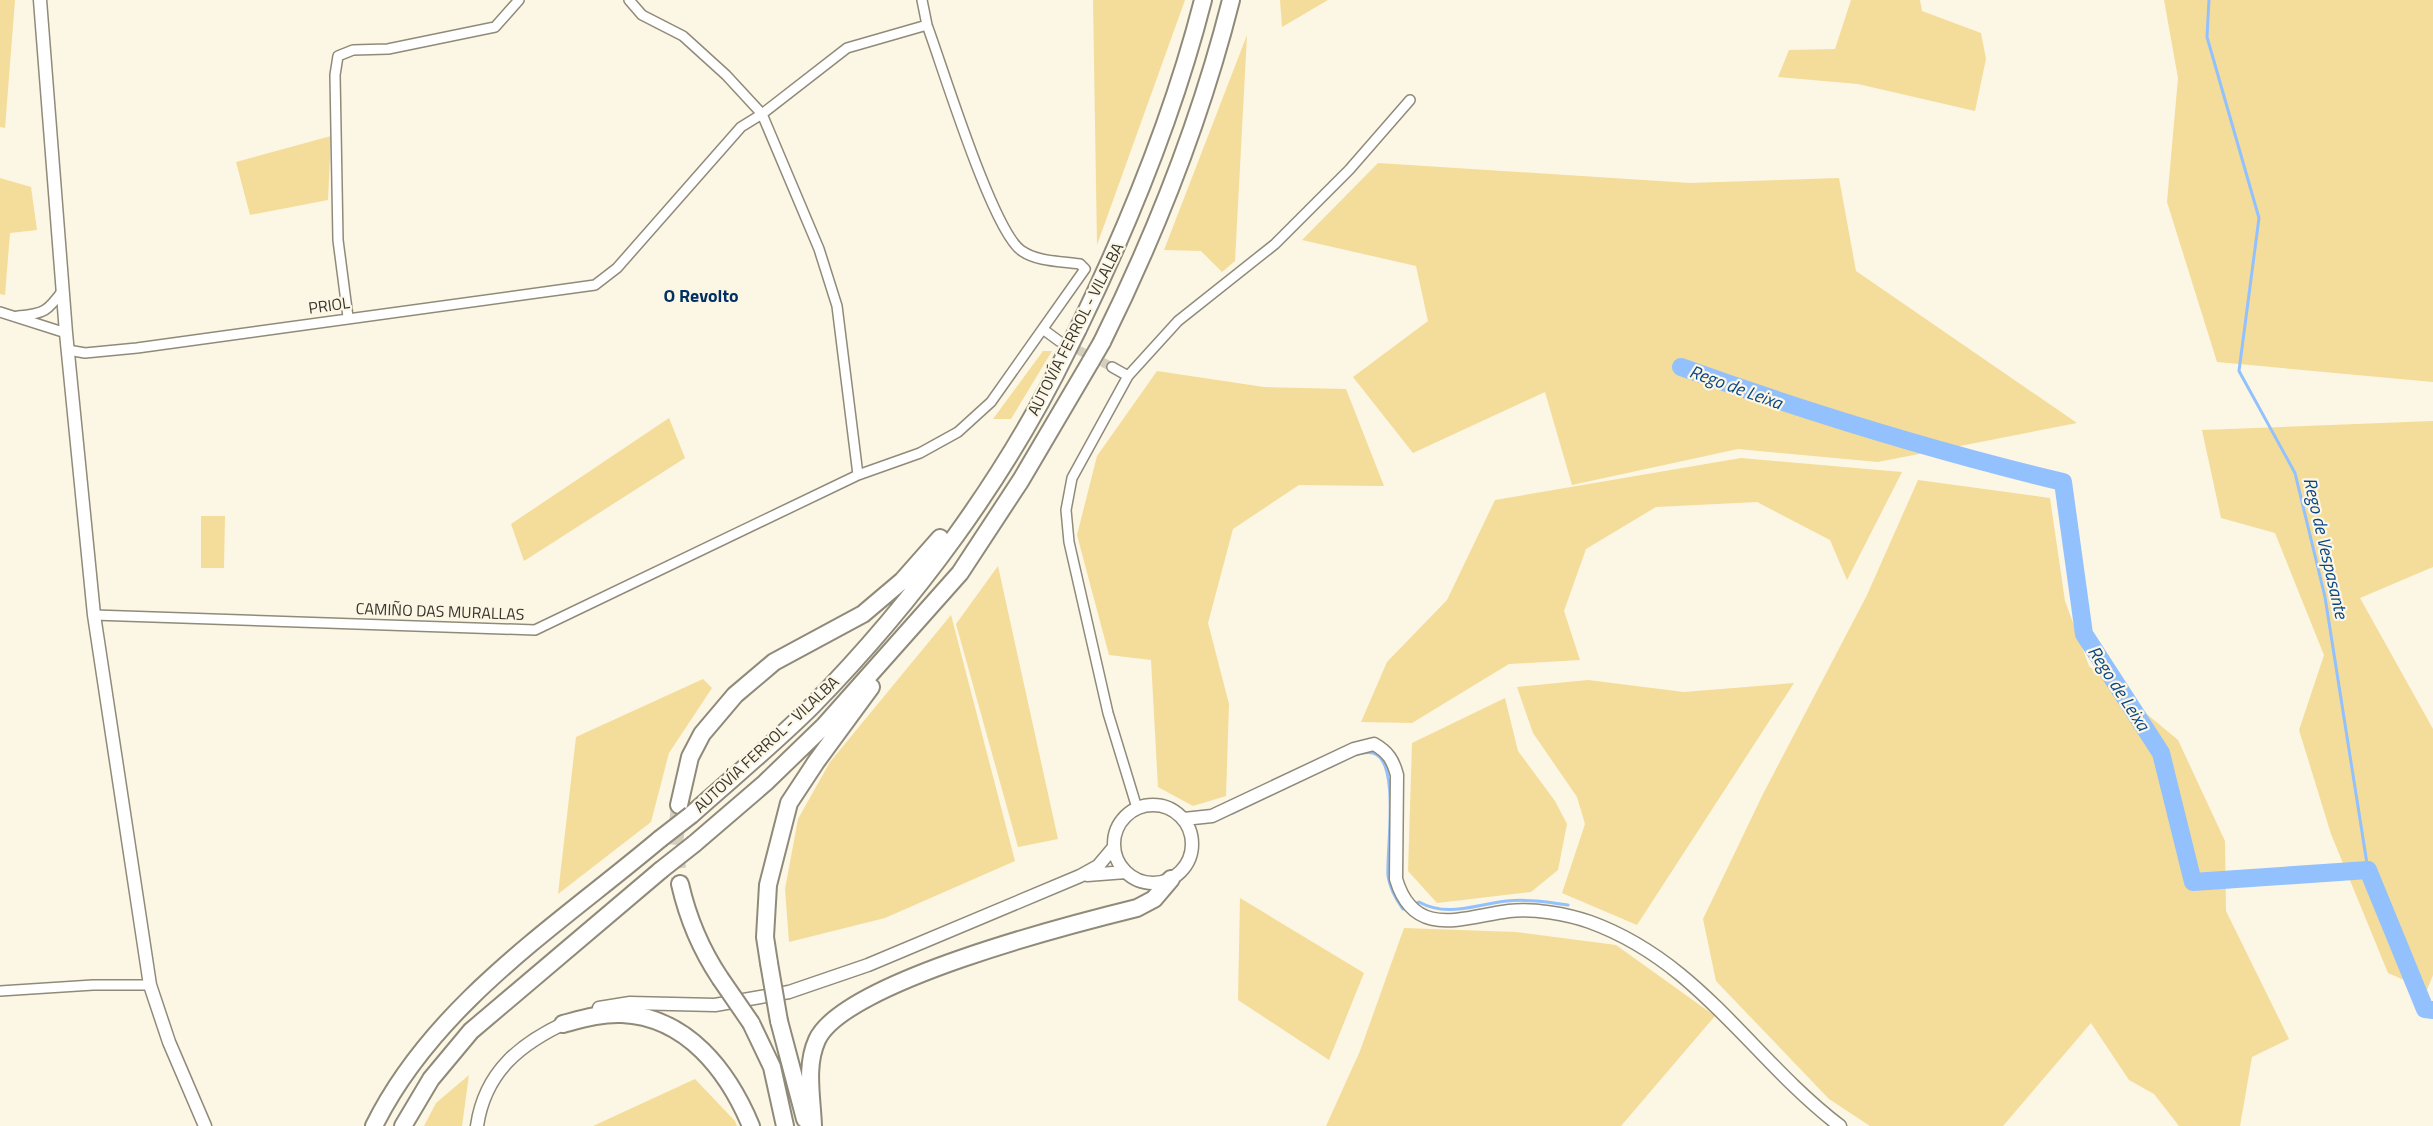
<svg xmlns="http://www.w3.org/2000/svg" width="2433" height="1126" font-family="'Titillium Web',sans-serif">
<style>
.green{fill:#f4dd9a}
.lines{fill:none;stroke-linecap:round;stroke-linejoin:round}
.stream{stroke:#92c1fe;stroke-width:3}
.river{stroke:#92c1fe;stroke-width:18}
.street-tunnel{stroke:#d5cfc0;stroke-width:9;stroke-dasharray:9 4.5;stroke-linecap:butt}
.highway-tunnel{stroke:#d5cfc0;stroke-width:16;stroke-dasharray:16 8;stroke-linecap:butt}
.street-casing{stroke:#908a7a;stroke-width:12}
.secondary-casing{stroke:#908a7a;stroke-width:15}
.highway-casing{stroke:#908a7a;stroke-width:20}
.street{stroke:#fff;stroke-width:9}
.secondary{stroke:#fff;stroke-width:12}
.highway{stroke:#fff;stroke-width:16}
.highway-bridge-casing{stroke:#908a7a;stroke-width:20;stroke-linecap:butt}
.highway-bridge{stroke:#fff;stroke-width:16}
.labels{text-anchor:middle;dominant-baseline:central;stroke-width:4.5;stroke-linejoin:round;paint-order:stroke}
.street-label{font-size:16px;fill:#37352e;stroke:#fcf6e4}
.neighbourhood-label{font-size:18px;font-weight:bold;fill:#023062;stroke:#fcf6e4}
.water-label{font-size:18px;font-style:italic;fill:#074588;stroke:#fcf6e4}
</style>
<rect width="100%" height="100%" fill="#fcf6e4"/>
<!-- green -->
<path class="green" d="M0 0H15L5 128 0 127Z
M1093 0H1185L1097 245Z
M1280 0H1328L1282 27Z
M1851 0H1920L1922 11 1981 33 1986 59 1975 111 1858 84 1778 77 1789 50 1835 49Z
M2164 0H2433V382L2217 362 2167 202 2178 78Z
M1247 35 1235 261 1222 272 1201 251 1164 250Z
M331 136 328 200 250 215 236 162Z
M1378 163 1690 183 1839 178 1856 271 2077 423 1878 462 1738 449 1572 485 1545 392 1413 453 1353 377 1428 321 1416 266 1302 240Z
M0 178 31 187 37 230 10 233 5 295 0 294Z
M1043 351H1052L1011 419H993Z
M1157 371 1264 387 1346 389 1384 486 1299 485 1233 529 1208 623 1229 704 1226 796 1193 806 1158 787 1151 660 1109 655 1077 535 1097 456Z
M669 418 685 458 524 561 511 524Z
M2433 421V567L2360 598 2433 729V975L2427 990 2388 973 2331 834 2299 730 2324 655 2275 533 2221 518 2202 430Z
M1741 458 1902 472 1847 580 1830 540 1757 502 1656 507 1586 549 1564 611 1580 660 1509 664 1412 723 1361 722 1387 662 1447 600 1495 500Z
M1918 480 2050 498 2065 601 2089 666 2178 740 2225 841 2226 911 2289 1039 2252 1057 2240 1126H2179L2154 1094 2129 1080 2091 1023 2003 1126H1870L1829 1099 1716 981 1703 919 1763 794 1867 595Z
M201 516H225L224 568H201Z
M998 566 1058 839 1018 847 956 624Z
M951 615 1015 861 885 918 789 942 785 889 798 819 830 762Z
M703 679 712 688 669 753 651 822 558 894 576 737Z
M1588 680 1684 692 1794 683 1637 925 1562 893 1585 824 1577 797 1533 733 1517 687Z
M1505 698 1518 751 1555 801 1567 824 1558 870 1531 892 1437 903 1408 871 1412 743Z
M1240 898 1364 973 1329 1060 1238 1000Z
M1404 928 1516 932 1616 945 1715 1016 1621 1126H1326L1360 1051Z
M469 1075 462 1126H424L436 1103Z
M695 1079 735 1121 737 1126H593Z"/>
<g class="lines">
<!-- stream -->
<path class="stream" d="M2209 0 2207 37 2259 218 2239 371 2295 473 2325 597 2368 870
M1330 767C1342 761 1360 750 1373 753 1401 760 1386 853 1388 876 1390 889 1395 898 1403 909L1409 907
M1233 813 1270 795
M1415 904 1419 902C1448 918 1476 904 1507 901 1527 899 1547 902 1568 905"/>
<!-- river -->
<path class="river" d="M1681 367C1807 412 1933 451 2063 482L2084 634 2161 753 2193 882 2368 870 2425 1009 2433 1010"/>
<!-- street-tunnel -->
<path class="street-tunnel" d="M1066 344 1112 367"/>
<!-- highway-tunnel -->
<path class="highway-tunnel" d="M679 805 675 845 680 884"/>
<defs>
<path id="street" d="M629 0 642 15 683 36 726 75 762 114 819 249 837 306 858 475
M0 312 66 333
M18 316C44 314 48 311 63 290
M348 317 338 240 335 75 338 56 353 50 388 49 495 27 519 0
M1044 330 1059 341
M68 350 85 353 137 348 595 285 617 268 741 127 762 114 847 48 927 25
M1112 367 1128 376
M94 615 535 630 858 475 920 453 958 432 991 402 1085 269 1080 264C1061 261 1038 262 1022 251 993 233 942 65 927 25L922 0
M1137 808 1108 713 1069 542 1066 510 1072 478 1128 376 1178 321 1275 244 1349 170 1410 100
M0 991 93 985H150"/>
<path id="secondary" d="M40 0 66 333 94 615 150 985 169 1042 205 1126
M1114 844a39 39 0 1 1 78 0a39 39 0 1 1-78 0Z
M1184 819 1212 816 1354 749 1374 744C1388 752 1393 760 1397 775L1396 879C1414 940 1463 917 1509 911 1533 908 1567 914 1590 922 1700 962 1751 1058 1840 1126
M1087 875 1126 872
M599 1008 630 1003 715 1005 789 992 868 965 1080 876 1098 866 1114 847
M477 1126C485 1071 521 1043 569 1021"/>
<path id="highway" d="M1078 329C1129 224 1174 114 1203 0
M1102 342C1156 233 1201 119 1231 0
M679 805 690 757 702 734 735 695 774 662 863 614 902 581 940 538
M691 815C731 779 774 744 812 706 914 602 1005 479 1068 349
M694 844 765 783 824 726 960 573 1021 480 1091 361
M680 884C688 919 700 948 720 978
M769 963 765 937 768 885 789 803 816 762 871 687
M779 1021 805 1119
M751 1023 772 1067 785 1126
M563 1024C582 1019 602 1013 622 1014 687 1017 728 1071 751 1126
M374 1126C434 1004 558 925 660 839
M403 1126 431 1079 471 1031 661 870
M813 1126C812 1098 805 1066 817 1040 843 982 1072 924 1137 908L1154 899 1171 879"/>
</defs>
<!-- street casing -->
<use href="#street" class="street-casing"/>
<!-- secondary casing -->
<use href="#secondary" class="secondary-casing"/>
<!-- highway casing -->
<use href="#highway" class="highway-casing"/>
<!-- street -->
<use href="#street" class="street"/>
<!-- secondary -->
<use href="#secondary" class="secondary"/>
<!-- highway -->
<use href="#highway" class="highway"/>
<defs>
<path id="highway-bridge" d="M1068 349 1078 329
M1091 361 1102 342
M660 839 691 815
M661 870 694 844
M769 963 779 1021
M720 978 751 1023"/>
</defs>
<!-- highway-bridge casing -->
<use href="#highway-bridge" class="highway-bridge-casing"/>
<!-- highway-bridge -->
<use href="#highway-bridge" class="highway-bridge"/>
</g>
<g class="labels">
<!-- street labels -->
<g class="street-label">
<text transform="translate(329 305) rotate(-8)">PRIOL</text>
<text transform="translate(1075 329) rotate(-63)">AUTOVÍA FERROL - VILALBA</text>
<text transform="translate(440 611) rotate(2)">CAMIÑO DAS MURALLAS</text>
<text transform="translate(766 744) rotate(-43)">AUTOVÍA FERROL - VILALBA</text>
</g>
<!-- neighbourhood labels -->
<g class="neighbourhood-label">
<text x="701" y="295">O Revolto</text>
</g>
<!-- water labels -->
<g class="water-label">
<text transform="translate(1736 387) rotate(20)">Rego de Leixa</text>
<text transform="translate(2326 548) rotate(77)">Rego de Vespasante</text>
<text transform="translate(2119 688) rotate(57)">Rego de Leixa</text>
</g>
</g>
</svg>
